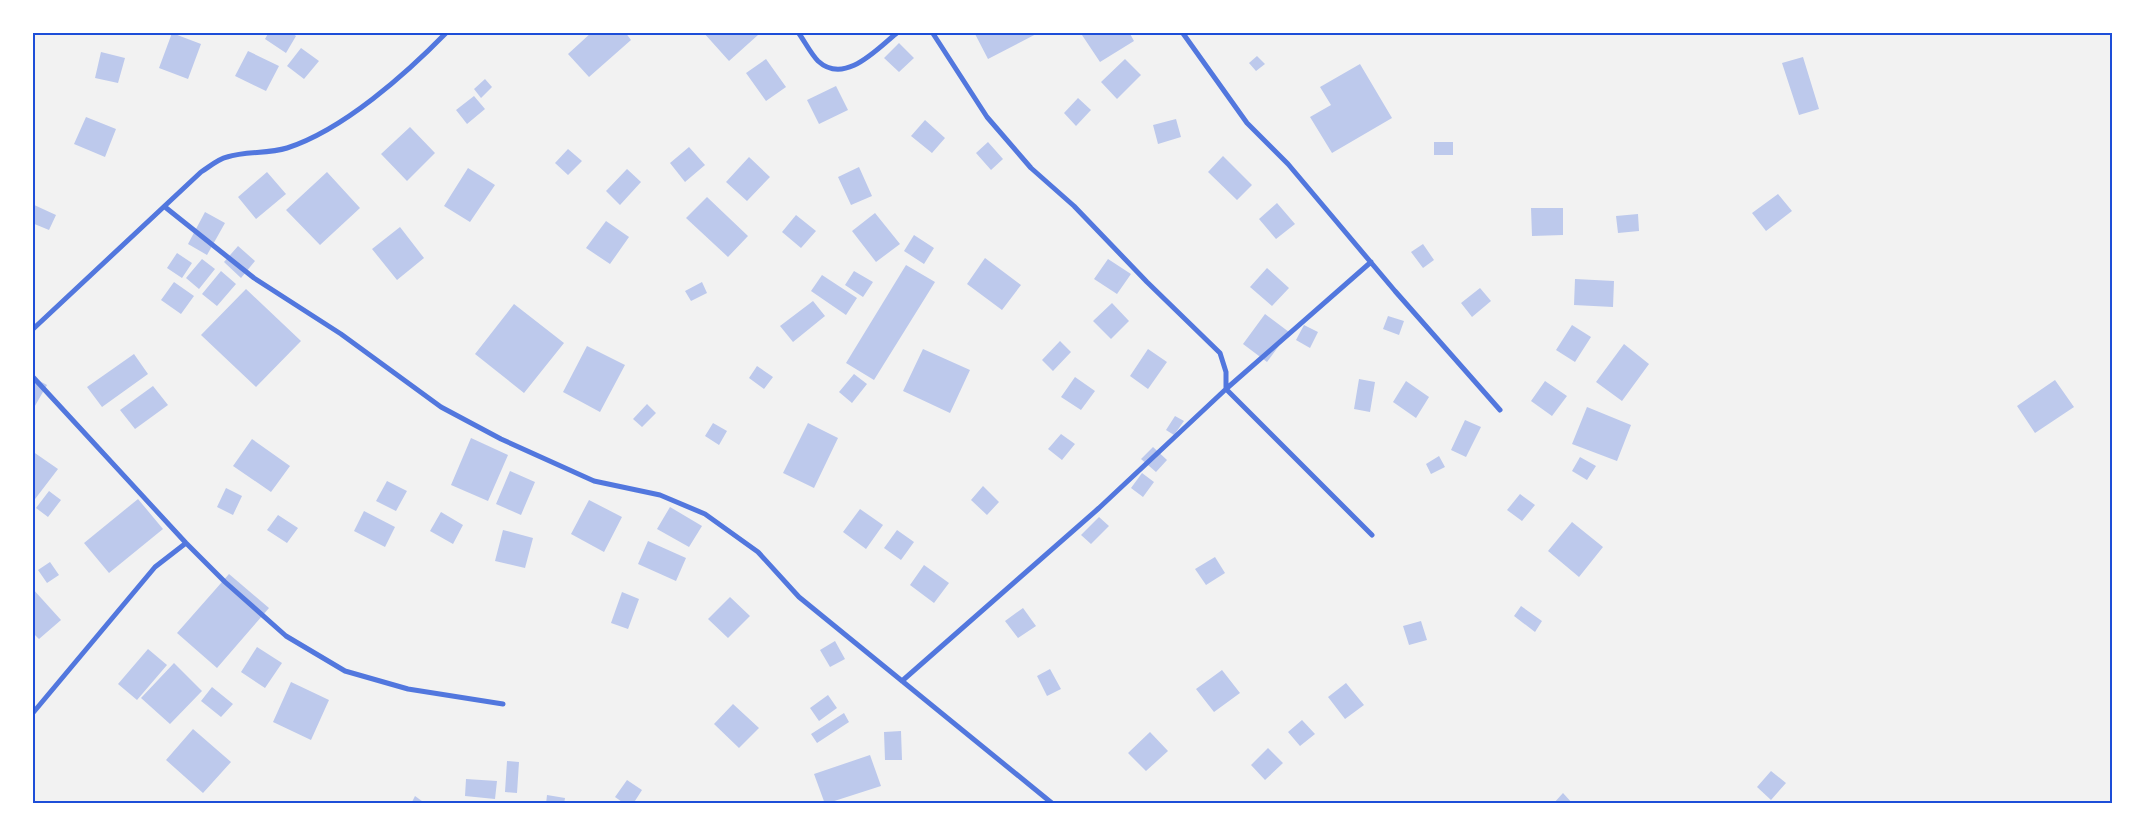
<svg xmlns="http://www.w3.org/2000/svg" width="2145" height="836" font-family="Poppins,sans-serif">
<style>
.building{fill:#bdc9ec}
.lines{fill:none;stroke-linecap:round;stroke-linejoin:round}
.minor{stroke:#5277de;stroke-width:5}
.neatline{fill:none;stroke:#1d4ed8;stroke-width:2}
</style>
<rect width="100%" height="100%" fill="#f2f2f2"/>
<!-- building -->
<path class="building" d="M269 32H290L296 36 286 53 265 39Z
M592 32H625L631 40 589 77 568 54Z
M703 32H755L758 35 729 61Z
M974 32H1040L988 59Z
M1086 32H1129L1134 41 1100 62 1082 35Z
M172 33 201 44 188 79 159 68Z
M899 43 914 58 899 72 884 58Z
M301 48 319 61 304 79 287 66Z
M248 51 279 66 266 91 235 76Z
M101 52 125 58 118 83 95 78Z
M1257 56 1265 64 1256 71 1249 63Z
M1803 57 1819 109 1799 115 1782 63Z
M766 59 786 87 766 101 746 73Z
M1125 59 1141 75 1117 99 1101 82Z
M1360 64 1392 118 1332 153 1310 117 1331 105 1320 87Z
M485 79 492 87 481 98 474 89Z
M836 86 848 110 819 124 807 100Z
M474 96 485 109 467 124 456 110Z
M1078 98 1091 110 1076 126 1064 113Z
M86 117 116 129 105 157 74 144Z
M1176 119 1181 137 1158 144 1153 125Z
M925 120 945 138 932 153 911 136Z
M410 127 435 153 407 181 381 154Z
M988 142 1003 159 991 170 976 153Z
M1434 142H1453V155H1434Z
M689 147 705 165 685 182 670 163Z
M568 149 582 161 568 175 555 163Z
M1223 156 1252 185 1237 200 1208 172Z
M749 157 770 177 747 201 726 182Z
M859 167 872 196 851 205 838 177Z
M468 168 495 185 470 222 444 206Z
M627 169 641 182 620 205 606 191Z
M267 172 286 194 256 219 238 197Z
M327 172 360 208 320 245 286 210Z
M1778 194 1792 211 1766 231 1752 213Z
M707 197 748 236 728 257 686 218Z
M1277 203 1295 224 1276 239 1259 219Z
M32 204 56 215 49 230 32 223Z
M1531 208H1563V235L1532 236Z
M205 212 225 223 207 255 188 244Z
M875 213 900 244 876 262 852 231Z
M1638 214 1639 231 1618 233 1616 216Z
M796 215 816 231 801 248 782 232Z
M606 221 629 237 610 264 586 248Z
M400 227 424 258 397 280 372 249Z
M914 235 934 248 924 264 904 251Z
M1423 244 1434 260 1423 268 1411 252Z
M238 246 255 261 241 278 224 262Z
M177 253 192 263 182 278 167 268Z
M985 258 1021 285 1002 310 967 284Z
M202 259 215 269 199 289 186 278Z
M1108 259 1131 274 1117 294 1094 279Z
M906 265 935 282 874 380 846 363Z
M1267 268 1289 288 1272 306 1250 287Z
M221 271 236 284 217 306 202 294Z
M854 271 873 282 863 297 845 285Z
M822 275 857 298 846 315 811 291Z
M1575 279 1614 281 1613 307 1574 305Z
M174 282 194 296 181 314 161 300Z
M702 282 707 293 691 301 685 291Z
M1480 288 1491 301 1472 317 1461 303Z
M246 289 301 341 256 387 201 335Z
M813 301 825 316 793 342 780 326Z
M1112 303 1129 321 1111 339 1093 321Z
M514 304 564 343 524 393 475 354Z
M1265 314 1289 332 1267 362 1243 344Z
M1388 316 1404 321 1399 335 1383 329Z
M1304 325 1318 332 1310 348 1296 340Z
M1572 325 1591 337 1575 362 1556 350Z
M1060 341 1071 352 1053 371 1042 360Z
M1624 344 1649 364 1622 401 1596 382Z
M587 346 625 365 600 412 563 392Z
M923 349 970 370 950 413 903 391Z
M1148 349 1167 362 1148 389 1130 376Z
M134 354 148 374 102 407 87 387Z
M757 366 773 377 764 389 749 378Z
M854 374 867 384 852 403 839 392Z
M32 377 47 385 32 411Z
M1075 377 1095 391 1081 410 1061 397Z
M1359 379 1375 382 1370 412 1354 409Z
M2055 380 2074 407 2035 433 2017 406Z
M1406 381 1429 397 1416 418 1393 402Z
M1545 381 1567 396 1552 416 1531 401Z
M153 386 168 405 135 429 120 410Z
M647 404 656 413 642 427 633 419Z
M1587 407 1631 425 1617 461 1572 444Z
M1175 416 1184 421 1174 435 1166 430Z
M1465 420 1481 427 1466 457 1451 450Z
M713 423 727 431 719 445 705 436Z
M808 423 838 438 814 488 783 473Z
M1061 434 1075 444 1062 460 1048 449Z
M471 438 508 455 488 501 451 485Z
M252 439 290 466 271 492 233 466Z
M1153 447 1167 460 1156 472 1141 459Z
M32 451 58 469 32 503Z
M1439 456 1445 467 1431 474 1426 464Z
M1580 457 1596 466 1587 480 1572 471Z
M510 471 535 482 521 515 496 504Z
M1142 473 1154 482 1143 497 1131 488Z
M387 481 407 491 396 511 376 501Z
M983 486 999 502 987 515 971 500Z
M226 488 242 496 233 515 217 507Z
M49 491 61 500 48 517 36 508Z
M1520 494 1535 505 1522 521 1507 510Z
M138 499 163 529 109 573 84 543Z
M589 500 622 517 604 552 571 534Z
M670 507 702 526 689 547 657 529Z
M860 509 883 525 866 549 843 532Z
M364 511 395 527 385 547 354 531Z
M441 512 463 525 453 544 430 531Z
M278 515 298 528 287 543 267 530Z
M1099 517 1109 526 1091 544 1081 535Z
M1572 522 1603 547 1579 577 1548 551Z
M503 530 533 538 525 568 495 561Z
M897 530 914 542 901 560 884 548Z
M648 541 686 558 676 581 638 564Z
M1215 557 1225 573 1206 585 1195 569Z
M50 562 59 575 47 583 38 570Z
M924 565 949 583 934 603 910 585Z
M229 574 269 608 217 668 177 633Z
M32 588 61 620 39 639 32 632Z
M622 592 639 599 628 629 611 623Z
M730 597 750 616 728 638 708 619Z
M1521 606 1542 621 1535 632 1514 616Z
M1023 608 1036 626 1018 638 1005 621Z
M1421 621 1427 640 1409 645 1403 626Z
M835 641 845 659 830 667 820 650Z
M257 647 282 663 265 688 241 672Z
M148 649 167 665 137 700 118 684Z
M174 663 202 691 170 724 141 698Z
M1050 669 1061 689 1047 696 1037 676Z
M1222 670 1240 693 1214 712 1196 689Z
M291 682 329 700 311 740 273 722Z
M1346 683 1364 705 1345 719 1328 697Z
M212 687 233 704 221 717 201 701Z
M828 695 837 708 819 721 810 708Z
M733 704 759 728 739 748 714 724Z
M844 713 849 722 817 743 811 734Z
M1302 720 1315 734 1300 746 1288 732Z
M193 729 231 762 203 793 166 760Z
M901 731 902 760H885L884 732Z
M1150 732 1168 751 1146 771 1128 753Z
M1268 748 1283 763 1265 780 1251 765Z
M870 755 881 786 825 804 814 774Z
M507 761 519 762 517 793 505 792Z
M1771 771 1786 783 1771 800 1757 787Z
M466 779 497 781 495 799 465 796Z
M627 780 642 790 633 804H625L615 797Z
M1563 793 1573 804H1553Z
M547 795 565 798 564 804H546Z
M415 796 426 804H411Z"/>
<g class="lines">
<!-- minor -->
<path class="minor" d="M798 32C805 42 811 54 818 61 845 86 878 48 898 32
M1182 32 1247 123 1288 164 1395 291 1500 410
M165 207 254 278 341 334 441 407 501 439 594 481 660 495 705 514 758 552 799 597 1053 804
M1371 262 1226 389 1372 535
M32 330 201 172C209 167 218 159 227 157 246 151 268 154 287 148 343 130 406 74 447 32
M32 376 186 543 225 582 286 636 345 671 408 689 503 704
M902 681 1099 508 1226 389V372L1220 353 1147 282 1074 206 1031 168 987 117 932 32
M32 714 155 567 186 543"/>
</g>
<!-- border -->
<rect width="2145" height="836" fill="none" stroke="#ffffff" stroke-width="68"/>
<rect x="34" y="34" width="2077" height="768" class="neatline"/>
</svg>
